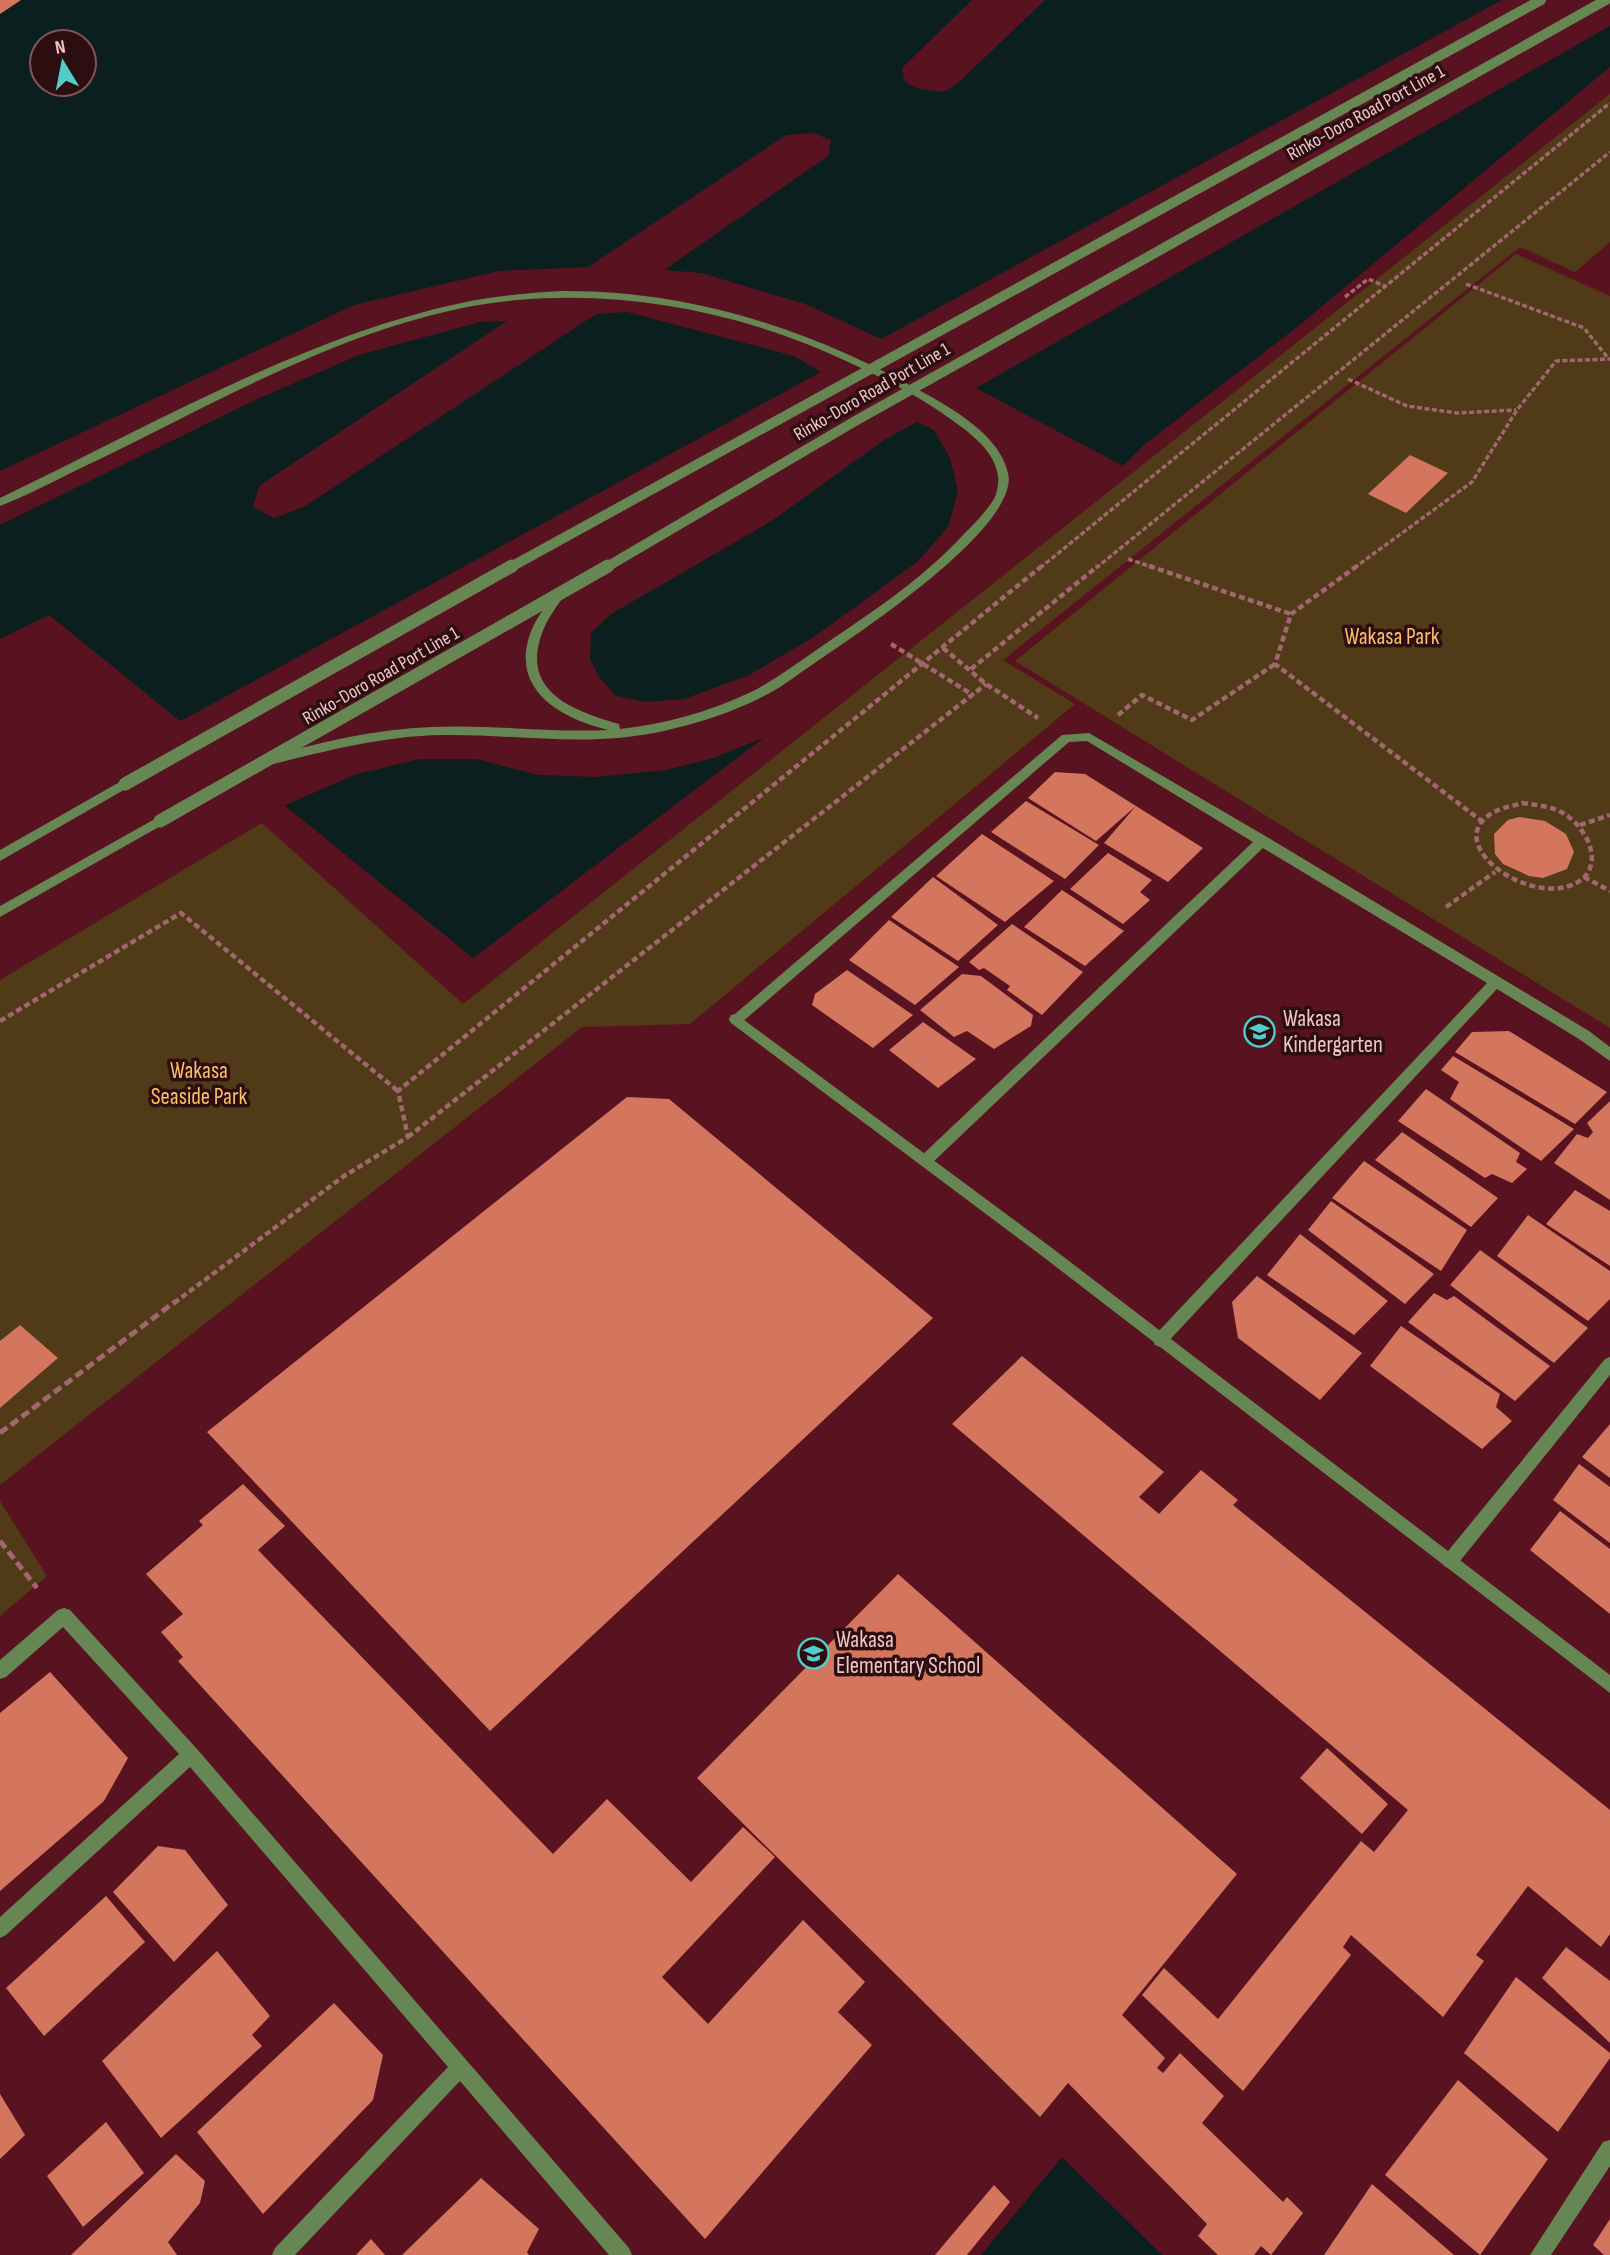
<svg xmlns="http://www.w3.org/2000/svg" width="1610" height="2255" font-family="'Sofia Sans Condensed',sans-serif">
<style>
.green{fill:#513a17}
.water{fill:#0b1f1e;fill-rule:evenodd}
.pier{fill:#591320;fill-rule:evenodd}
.building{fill:#d4755d}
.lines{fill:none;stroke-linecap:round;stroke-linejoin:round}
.path-far2{stroke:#a1676f;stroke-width:3.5;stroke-dasharray:5 2.5;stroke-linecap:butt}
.path-far1{stroke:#a1676f;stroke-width:4.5;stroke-dasharray:6 3.5;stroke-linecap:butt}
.path{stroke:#a1676f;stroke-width:5;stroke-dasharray:9 4.5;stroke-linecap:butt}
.minor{fill:#668653;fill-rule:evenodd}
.tertiary{fill:#668653;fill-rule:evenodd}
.path-bridge{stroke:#a1676f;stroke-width:4.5;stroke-dasharray:6 3.5;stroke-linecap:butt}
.tertiary-bridge-far1{stroke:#668653;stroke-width:10}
.tertiary-bridge{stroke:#668653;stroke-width:13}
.labels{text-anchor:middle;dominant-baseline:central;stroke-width:7;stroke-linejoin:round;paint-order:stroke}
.far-street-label{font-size:19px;fill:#f1c5c7;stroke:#2c0e11}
.park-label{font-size:23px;fill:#fbbf69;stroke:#2c0e11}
.poi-label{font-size:23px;fill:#f1c5c7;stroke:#2c0e11;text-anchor:start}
</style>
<rect width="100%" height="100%" fill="#591320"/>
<!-- green -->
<path class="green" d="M1610 94V242L1575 272 1520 247 1003 660 1075 704 690 1024 582 1027 0 1485V980L262 823 463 1004Z
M1516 254 1610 296V1028L1015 661Z
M0 1501 47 1576 0 1616Z"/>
<!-- water -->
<path class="water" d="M21 0H1610V67L1297 327 1145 444 1123 466 473 958 49 615 0 639V14ZM42 42H84V84H42Z
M1062 2157 1162 2255H981Z"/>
<!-- pier -->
<path class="pier" d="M972 0H1045L956 85 943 92 920 89 905 82 902 68Z
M1502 0H1610V26L976 388 1123 466 766 737 713 758 666 770 597 777 539 775 476 759H420L357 774 281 807 177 723 821 372 794 356 627 312 596 314 304 507 274 518 253 507 259 486 507 321 480 322 359 355 253 401 0 525V471L354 305 499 271 588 267 786 135 813 133 831 140 828 156 664 270 701 273 805 304 881 339ZM917 422 934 430 950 458 958 491 948 527 917 562 811 639 747 676 684 699 646 702 616 696 599 677 590 659 591 633 611 614 770 522 884 440Z"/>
<!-- building -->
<path class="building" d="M0 0H21L0 14Z
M1410 455 1448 473 1406 513 1368 494Z
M1055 772 1085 774 1136 806 1096 841 1028 798Z
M1026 801 1099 845 1065 879 991 832Z
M1136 806 1203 848 1168 882 1104 843Z
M1519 817 1545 821 1566 834 1574 852 1567 869 1543 878 1529 876 1503 864 1495 854 1494 834 1508 820Z
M982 834 1054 881 1005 922 936 876Z
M1108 853 1152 880 1140 892 1150 900 1123 924 1070 889Z
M933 877 998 925 958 961 891 917Z
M1062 890 1124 931 1085 966 1024 927Z
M889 920 959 967 915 1005 849 960Z
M1012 924 1083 972 1042 1015 1007 990 1010 986 984 968 979 970 969 962Z
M847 970 913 1015 873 1048 812 1005 815 994Z
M962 974 981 976 1033 1015 1031 1026 994 1049 967 1031 954 1037 920 1010Z
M923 1022 976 1059 938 1088 889 1050Z
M1509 1031 1607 1092 1575 1124 1455 1052 1472 1032Z
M1453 1056 1574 1129 1541 1161 1450 1099 1459 1082 1441 1070Z
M1426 1089 1520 1153 1516 1162 1527 1169 1512 1183 1492 1174 1485 1178 1398 1121Z
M627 1097 669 1099 933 1318 490 1731 207 1432Z
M1610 1101V1200L1554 1163 1577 1134 1588 1138 1593 1132 1587 1123Z
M1402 1132 1498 1198 1471 1227 1375 1160Z
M1364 1161 1467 1230 1441 1271 1332 1198Z
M1575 1190 1610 1211V1266L1546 1224Z
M1331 1201 1434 1274 1405 1304 1308 1230Z
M1528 1215 1610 1271V1299L1588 1321 1497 1256Z
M1300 1234 1388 1301 1354 1335 1267 1275Z
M1480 1250 1588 1328 1554 1363 1450 1285Z
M1257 1276 1362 1353 1320 1400 1238 1338 1232 1302Z
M1434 1293 1447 1300 1454 1296 1550 1366 1515 1401 1408 1322Z
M20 1325 58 1358 0 1408V1341Z
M1401 1326 1500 1394 1496 1407 1512 1421 1482 1449 1370 1366Z
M1022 1356 1164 1472 1139 1497 1159 1514 1201 1470 1238 1500 1233 1505 1610 1810V1934L1601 1947 1528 1886 1476 1955 1484 1961 1443 2017 1351 1935 1343 1947 1351 1955 1243 2091 1142 1995 1164 1968 1218 2019 1361 1841 1374 1852 1408 1810 952 1424Z
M1610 1424V1478L1582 1457Z
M1579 1464 1610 1487V1543L1553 1500Z
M243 1484 285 1526 258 1550 553 1854 607 1799 691 1882 743 1827 775 1857 662 1977 708 2024 803 1920 865 1982 838 2012 872 2045 705 2239 178 1661 183 1657 161 1632 183 1614 146 1574 203 1525 199 1521Z
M1560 1511 1610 1549V1614L1530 1550Z
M898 1574 1237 1874 1122 2015 1165 2058 1157 2068 1163 2073 1180 2053 1224 2096 1202 2123 1283 2202 1287 2197 1303 2213 1271 2255 1261 2246 1254 2255H1218L1198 2236 1207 2224 1068 2083 1040 2117 697 1778Z
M50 1672 128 1758 104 1801 0 1891V1713Z
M1327 1748 1388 1804 1362 1834 1300 1778Z
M158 1846 185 1850 228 1905 174 1962 113 1892Z
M106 1896 145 1942 44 2036 6 1988Z
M1566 1947 1610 1981V2043L1542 1978Z
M217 1951 270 2016 252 2035 262 2046 161 2138 102 2061Z
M1516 1977 1610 2053V2058L1558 2132 1464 2053Z
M334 2003 383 2055 373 2100 263 2214 197 2132Z
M1458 2080 1548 2159 1480 2255 1385 2175Z
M0 2094 25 2135 0 2159Z
M106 2122 144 2173 83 2227 47 2176Z
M176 2154 205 2181 200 2203 168 2242 177 2255H71Z
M481 2178 539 2229 527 2252 529 2255H402Z
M1372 2184 1454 2255H1324Z
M994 2185 1010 2202 967 2255H935Z
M1610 2219V2255H1604L1593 2245Z
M371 2239 385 2255H356Z"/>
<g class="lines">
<!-- path-far2 -->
<path class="path-far2" d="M1466 284 1584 328 1608 358
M1345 297 1368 279 1385 286
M1348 379 1407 406 1457 413 1516 410
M1128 559 1155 568
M1040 568 1610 103
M1096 568 1610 152
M1354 568 1472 482 1517 410 1556 361 1610 359"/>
<!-- path-far1 -->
<path class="path-far1" d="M1149 566 1291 614
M1357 566 1291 614 1275 664 1483 822
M943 648 986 684 1038 718
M971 669 1098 566
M1118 715 1142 695 1192 720 1275 664
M1522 803C1536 805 1551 806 1563 813 1591 830 1608 873 1569 886 1520 902 1439 839 1496 811 1504 807 1514 806 1522 803Z
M1580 825 1610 815
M1584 877 1610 891
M1446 907 1495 872
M0 1021 181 913 398 1091
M408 1137 986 684
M174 1303 344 1176 408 1137 398 1091 1042 566"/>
<!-- path -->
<path class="path" d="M0 1433 176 1301
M0 1541 37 1588"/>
<!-- minor -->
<path class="minor" d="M1089 733 1267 837 1589 1031 1610 1047V1061L1579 1039 1497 989 1165 1345 1160 1347 1155 1345 1153 1340 1155 1335 1487 983 1263 848 930 1165H920L918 1161 920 1157 1253 842 1087 741 1069 742 741 1023H731L729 1019 1062 735Z
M1610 1357V1375L1456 1566 1450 1569 1444 1566 1442 1561 1444 1556 1605 1359Z
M64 1608 70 1610 197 1749 629 2248 632 2255H609L460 2081 295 2255H272L275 2248 448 2067 190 1767 6 1935 0 1938V1917L179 1754 63 1627 6 1677 0 1679V1660L58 1610Z
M1610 2140V2166L1551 2255H1530L1603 2142Z"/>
<!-- tertiary -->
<path class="tertiary" d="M562 291C693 290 815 331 928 395 958 412 1000 437 1008 473 1021 525 862 631 822 658 803 670 786 685 766 695 734 712 699 723 664 731 586 748 519 734 442 735 383 736 326 751 269 765L263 761 265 758C319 742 376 729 432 727 491 724 549 733 608 730 563 719 512 692 529 637 534 620 547 605 556 590L560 589 566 593C557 606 546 620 541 636 522 693 575 711 619 724L620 729C665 724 708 712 749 693 772 682 793 666 815 651 866 616 921 581 963 535 974 524 986 512 994 499 997 493 999 483 998 476 994 447 964 429 942 413 916 395 888 381 859 367 752 315 636 290 517 300 371 313 229 396 100 459 67 474 34 493 0 506V498C147 428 302 337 461 303 495 296 528 293 562 291Z
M125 779 129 781 131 784 129 787 0 861V850Z
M160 816 164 818 166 821 164 824 0 917V906Z
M736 1014 1052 1248 1610 1675V1693L1042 1256 731 1023 729 1019 731 1015Z"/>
<!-- path-bridge -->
<path class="path-bridge" d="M891 644 973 695"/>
<!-- tertiary-bridge-far1 -->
<path class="tertiary-bridge-far1" d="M509 568 1541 0
M605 568 857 420 1606 0"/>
<!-- tertiary-bridge -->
<path class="tertiary-bridge" d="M125 784 512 566
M160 821 608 566"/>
</g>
<!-- icons -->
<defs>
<symbol id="school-ring" viewBox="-11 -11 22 22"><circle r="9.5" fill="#2c0e11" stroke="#52cdcc" stroke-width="1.5"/><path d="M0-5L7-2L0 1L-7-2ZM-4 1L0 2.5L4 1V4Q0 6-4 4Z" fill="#52cdcc"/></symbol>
</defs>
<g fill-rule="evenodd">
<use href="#school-ring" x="1242" y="1014" width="35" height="35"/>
<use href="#school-ring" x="796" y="1636" width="35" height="35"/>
</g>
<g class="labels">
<!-- far-street labels -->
<g class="far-street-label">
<text transform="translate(1366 113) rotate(-29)">Rinko-Doro Road Port Line 1</text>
<text transform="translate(872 392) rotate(-30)">Rinko-Doro Road Port Line 1</text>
<text transform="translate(381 676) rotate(-30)">Rinko-Doro Road Port Line 1</text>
</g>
<!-- park labels -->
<g class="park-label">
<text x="1392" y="637">Wakasa Park</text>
<text x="199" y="1071">Wakasa<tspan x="199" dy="26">Seaside Park</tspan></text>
</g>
<!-- poi labels -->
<g class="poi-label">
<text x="1283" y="1019">Wakasa<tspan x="1283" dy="26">Kindergarten</tspan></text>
<text x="836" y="1640">Wakasa<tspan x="836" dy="26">Elementary School</tspan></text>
</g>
</g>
<!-- north arrow -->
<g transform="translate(63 63) rotate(350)"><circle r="33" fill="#2c0e11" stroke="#7b575a" stroke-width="2"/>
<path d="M0-5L12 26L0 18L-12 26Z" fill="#52cdcc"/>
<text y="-10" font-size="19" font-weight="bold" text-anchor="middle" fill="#f1c5c7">N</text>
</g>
</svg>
